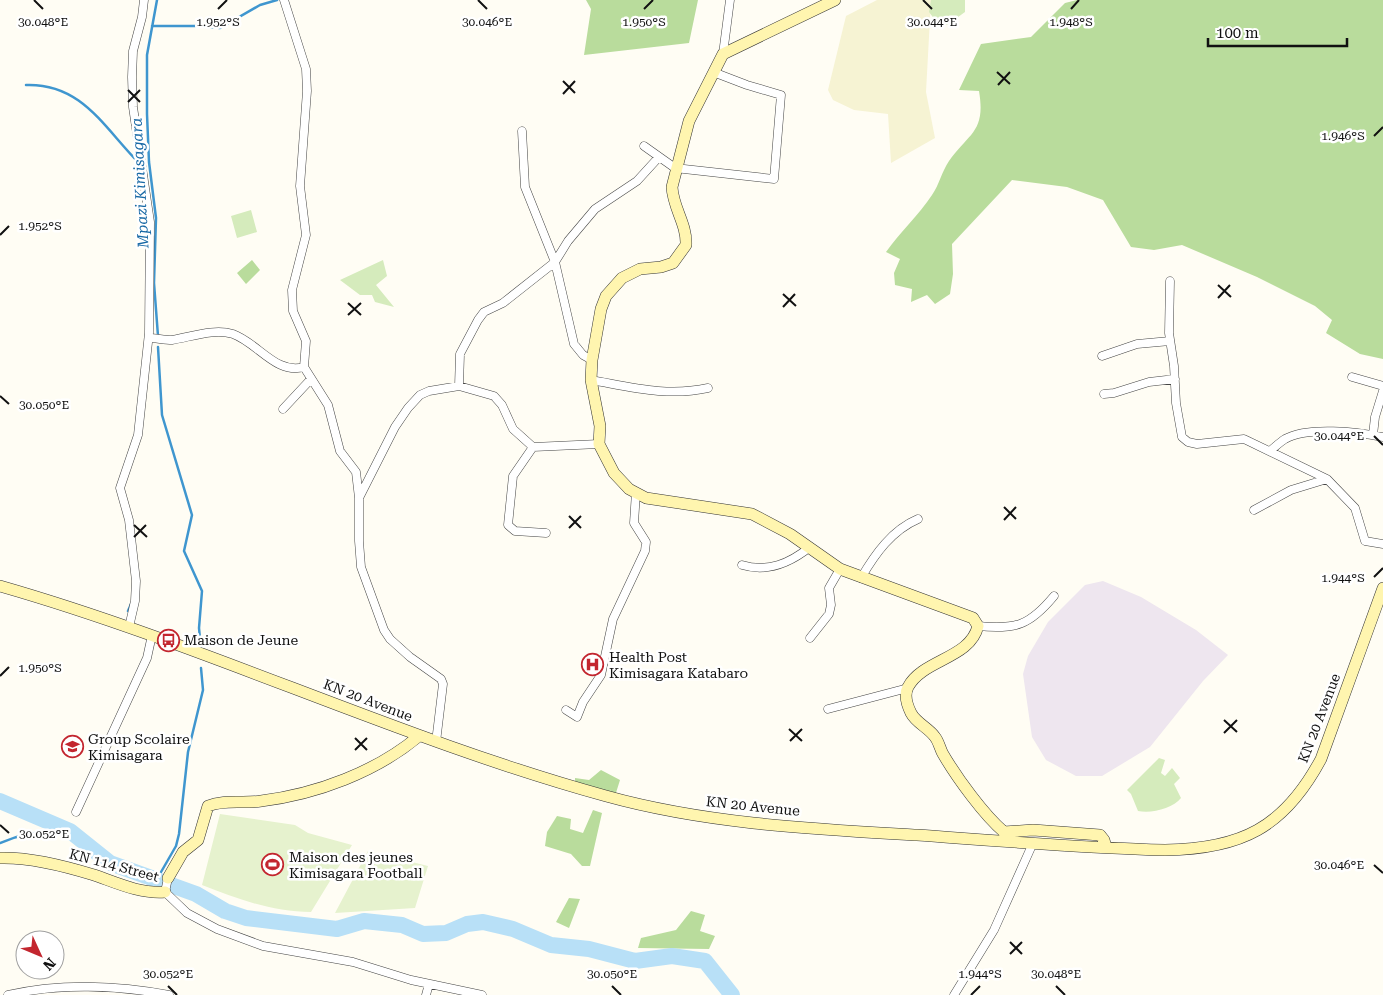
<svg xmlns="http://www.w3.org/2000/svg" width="1383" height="995" font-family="'Roboto Serif',serif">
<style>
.industrial{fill:#eee6ef}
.farmland{fill:#f6f3d3}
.green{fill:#d5ebbc}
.forest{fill:#b9dc9c}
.pitch{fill:#e6f2ce}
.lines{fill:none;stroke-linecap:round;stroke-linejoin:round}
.stream{stroke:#3f96cf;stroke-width:2.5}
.river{stroke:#b8e0f7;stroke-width:16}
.street-casing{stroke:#444;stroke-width:9}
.secondary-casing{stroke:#333;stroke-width:12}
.street{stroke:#fff;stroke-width:8}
.secondary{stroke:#fff5af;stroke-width:11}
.ticks{fill:none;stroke:#111;stroke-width:2}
.labels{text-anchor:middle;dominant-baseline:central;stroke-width:5;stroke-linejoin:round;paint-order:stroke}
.poi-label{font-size:14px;fill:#111;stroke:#fff;text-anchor:start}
.street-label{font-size:14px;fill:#111;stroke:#fff}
.water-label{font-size:15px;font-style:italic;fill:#1768a5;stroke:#fff}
.ticks-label{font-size:12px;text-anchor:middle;fill:#111;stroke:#fff;stroke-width:5;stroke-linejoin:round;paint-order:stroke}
</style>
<rect width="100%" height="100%" fill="#fffdf4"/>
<!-- industrial -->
<path class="industrial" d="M1103 581 1141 597 1196 630 1228 655 1203 681 1150 747 1102 776H1076L1046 760 1032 737 1023 674 1028 656 1048 622 1085 585Z"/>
<!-- farmland -->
<path class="farmland" d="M877 0H931L926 92 935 138 891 163 888 114 854 110 833 100 828 90 846 16Z"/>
<!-- green -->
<path class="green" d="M931 0H965V12L947 25 938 24 929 12Z
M251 210 257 232 237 238 231 216Z
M383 260 387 276 376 285 394 307 375 302 372 295H360L340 280Z
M1159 758 1165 760 1161 773 1165 776 1172 768 1180 778 1174 784 1181 798C1173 808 1152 814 1138 811L1131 794 1127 790Z"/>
<!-- forest -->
<path class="forest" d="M586 0H698L689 43 584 55 591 9Z
M1077 0H1383V359L1360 354 1326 333 1332 320 1315 306 1257 277 1182 245 1154 250 1131 247 1103 200 1067 187 1012 180 952 244 953 274 950 294 935 304 927 295 911 302 912 289 895 285 894 273 900 259 886 252C900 232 919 215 932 195 939 185 942 171 949 161 969 133 986 132 979 91L959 90 981 44 1031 37 1065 3Z
M252 260 260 270 246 284 237 273Z
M601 770 620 780 615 796 575 784V778L589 780Z
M593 810 602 813 590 866H582L571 854 545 846 547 832 557 816 571 819 570 829 583 833Z
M569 898 580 899 569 928 556 922Z
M691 911 705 915 700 931 715 936 709 949 638 948 641 938 676 930Z"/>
<!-- pitch -->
<path class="pitch" d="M220 814 295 825 308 833 352 845 311 912C272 912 238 899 202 885Z
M368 851 428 866 415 908 335 913Z"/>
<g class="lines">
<!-- stream -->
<path class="stream" d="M157 0 147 55V114L149 162 156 218 154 283 158 336
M152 26H200L220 28 260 5 277 0
M26 85C82 83 104 128 139 163
M158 347 162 415 192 515 184 551 202 591 199 628 201 649
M128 611 131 604
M0 843C21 834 46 830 70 831
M157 879 176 846 179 834 188 752 203 690 201 668"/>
<!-- river -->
<path class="river" d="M0 801 70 831 110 863 196 894 225 911 246 918 337 929 364 921 402 925 423 934 446 933 467 924 483 922 513 929 551 945 589 949 635 961 672 956 705 961 732 995"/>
<defs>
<path id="street" d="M284 0 306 69 307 91 300 186 306 235 292 290 293 311 306 341 304 367 328 405 340 451 356 472 359 498
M723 54 730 0
M522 131 525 187 555 262 574 344 583 355 592 360
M644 146 675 168 774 179 781 95 747 85 713 72
M1170 281 1169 333 1174 366 1176 403 1182 437 1188 442 1197 444 1244 439 1327 479 1355 508 1365 541 1383 544
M149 338C156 338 164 340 172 340 191 337 214 328 233 334 258 343 276 375 304 367
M1102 356 1137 344 1170 341
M1352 377 1383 386
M591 380C631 387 667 397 708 388
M459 386 460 354 478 320 484 312 503 303 555 262 568 241 595 209 637 181 658 158
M1104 394 1114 393 1149 382 1175 379
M283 409 311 379
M1373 435 1375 417 1383 391
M533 447 513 476 508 525 515 531 546 533
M1270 451C1275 447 1280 442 1285 439 1308 426 1358 432 1383 437
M1254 510 1291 490 1327 479
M742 565C768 573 790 563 810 547
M861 578C875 554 892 530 918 519
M978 626C1016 630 1030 625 1054 596
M129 627 135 601 136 581 129 520 120 488 138 435 149 333 150 222 133 107 132 77 133 51 142 17 144 0
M810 638 829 614 831 605 829 588 840 569
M828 709 908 688
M566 710 577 717 583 702 601 675 613 619 645 551 646 542 634 523 636 492
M436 742 443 684 441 679 410 657 390 639 384 630 361 567 359 541V498L395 427 408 408 420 395 429 391 459 386 494 396 502 405 513 429 533 447 599 444
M76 812 147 658 152 635
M168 878 165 892 187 913 217 929 263 946 353 962 411 980 482 995
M8 995C59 983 117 985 169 995
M426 995 429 984
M954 995 994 930 1033 843"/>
<path id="secondary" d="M835 0 723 54 689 121 672 187C673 208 687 224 686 245L673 263 661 267 640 269 622 278 606 296 601 309 592 360 591 380 600 426 599 444 614 473 629 489 646 498 752 514 790 534 840 569 973 618 978 626C970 659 923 659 908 687 904 695 907 705 911 713 916 723 929 728 935 737 939 742 940 749 943 754 957 778 984 815 1004 832L1033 830 1100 835 1104 840 1106 847
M0 586C206 645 399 739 606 796 707 824 813 829 917 835 1000 841 1082 848 1165 850 1241 849 1284 828 1321 759L1383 588
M0 858C31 857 65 866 94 875 117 883 140 894 165 892
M168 878 183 852 198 840 208 806C224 799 244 804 261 801 317 794 376 772 419 736"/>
</defs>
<!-- street casing -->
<use href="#street" class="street-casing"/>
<!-- secondary casing -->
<use href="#secondary" class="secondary-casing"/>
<!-- street -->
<use href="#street" class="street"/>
<!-- secondary -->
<use href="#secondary" class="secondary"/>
</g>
<!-- ticks -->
<path class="ticks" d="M34 0 43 9M478 0 487 9M923 0 932 9M218 9 227 0M644 9 653 0M1071 9 1079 0M997 72 1010 84M563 81 575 93M998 85 1010 72M128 90 140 102M563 94 575 81M128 102 140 90M1374 136 1383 127M0 235 9 226M1218 285 1231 297M783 294 796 306M1218 298 1230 285M348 303 361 315M783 307 795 294M348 315 361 303M0 396 9 404M1374 436 1383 445M1004 507 1016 519M569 516 581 528M1004 520 1016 507M134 525 147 537M569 528 581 516M134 537 146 525M1374 577 1383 568M0 676 9 667M1224 720 1237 732M789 729 802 741M1224 733 1237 720M355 738 367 750M790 741 802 729M355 750 367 738M0 825 9 833M1374 865 1383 873M1010 942 1022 954M1010 954 1022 942M168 986 177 995M612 986 621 995M1056 986 1065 995M971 995 980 986"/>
<!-- icons -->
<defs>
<symbol id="bus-ring" viewBox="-11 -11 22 22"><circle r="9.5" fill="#fff" stroke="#c3262f" stroke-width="1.5"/><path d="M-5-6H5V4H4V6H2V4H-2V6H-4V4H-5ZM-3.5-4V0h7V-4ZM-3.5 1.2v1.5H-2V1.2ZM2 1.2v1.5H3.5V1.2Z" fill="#c3262f"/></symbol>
<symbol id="hospital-ring" viewBox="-11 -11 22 22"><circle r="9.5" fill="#fff" stroke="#c3262f" stroke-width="1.5"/><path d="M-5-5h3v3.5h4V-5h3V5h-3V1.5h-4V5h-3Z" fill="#c3262f"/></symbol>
<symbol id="school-ring" viewBox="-11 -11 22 22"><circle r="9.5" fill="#fff" stroke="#c3262f" stroke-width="1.5"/><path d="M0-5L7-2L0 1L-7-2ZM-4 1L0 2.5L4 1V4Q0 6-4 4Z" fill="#c3262f"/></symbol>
<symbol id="stadium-ring" viewBox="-11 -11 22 22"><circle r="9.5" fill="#fff" stroke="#c3262f" stroke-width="1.5"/><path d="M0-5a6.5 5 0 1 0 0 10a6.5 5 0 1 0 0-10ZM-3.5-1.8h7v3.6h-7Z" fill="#c3262f"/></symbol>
</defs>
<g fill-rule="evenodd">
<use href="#bus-ring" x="156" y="628" width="25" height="25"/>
<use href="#hospital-ring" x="580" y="652" width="25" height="25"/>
<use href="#school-ring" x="60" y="734" width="25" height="25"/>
<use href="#stadium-ring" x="260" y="852" width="25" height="25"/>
</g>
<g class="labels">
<!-- poi labels -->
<g class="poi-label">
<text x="184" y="640">Maison de Jeune</text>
<text x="609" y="657">Health Post<tspan x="609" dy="16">Kimisagara Katabaro</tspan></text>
<text x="88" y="739">Group Scolaire<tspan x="88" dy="16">Kimisagara</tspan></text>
<text x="289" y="857">Maison des jeunes<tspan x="289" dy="16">Kimisagara Football</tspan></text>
</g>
<!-- street labels -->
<g class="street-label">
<text transform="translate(368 700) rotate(21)">KN 20 Avenue</text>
<text transform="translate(1319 718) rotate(-69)">KN 20 Avenue</text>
<text transform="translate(753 806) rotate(6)">KN 20 Avenue</text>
<text transform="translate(114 865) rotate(15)">KN 114 Street</text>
</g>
<!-- water labels -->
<g class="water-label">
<text transform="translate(140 183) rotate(-93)">Mpazi Kimisagara</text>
</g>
</g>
<g class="ticks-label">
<text x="43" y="26">30.048°E</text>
<text x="487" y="26">30.046°E</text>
<text x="932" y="26">30.044°E</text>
<text x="218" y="26">1.952°S</text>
<text x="644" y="26">1.950°S</text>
<text x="1071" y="26">1.948°S</text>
<text x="1343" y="140">1.946°S</text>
<text x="40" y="230">1.952°S</text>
<text x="44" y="409">30.050°E</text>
<text x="1339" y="440">30.044°E</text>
<text x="1343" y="582">1.944°S</text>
<text x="40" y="672">1.950°S</text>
<text x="44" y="838">30.052°E</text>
<text x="1339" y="869">30.046°E</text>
<text x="980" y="978">1.944°S</text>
<text x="168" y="978">30.052°E</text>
<text x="612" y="978">30.050°E</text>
<text x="1056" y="978">30.048°E</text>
</g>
<!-- north arrow -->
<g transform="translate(40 955) rotate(134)"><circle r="24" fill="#ffffff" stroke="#a0a0a0"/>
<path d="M0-4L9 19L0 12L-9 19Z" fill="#c3262f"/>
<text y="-8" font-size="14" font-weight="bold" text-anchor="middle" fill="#111111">N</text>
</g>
<!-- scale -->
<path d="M1208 38v8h139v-8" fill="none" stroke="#111111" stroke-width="2.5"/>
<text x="1216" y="38" font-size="15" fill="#111111" stroke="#ffffff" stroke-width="4" paint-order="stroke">100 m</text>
</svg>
